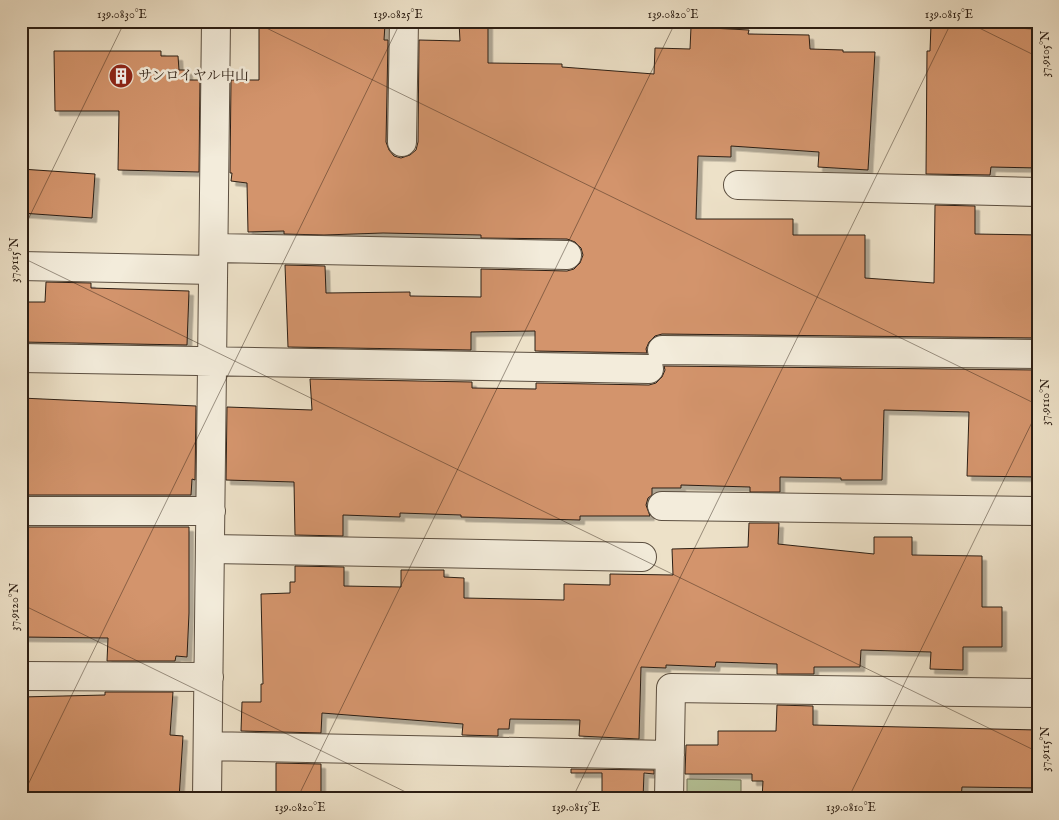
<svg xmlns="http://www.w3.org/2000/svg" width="1059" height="820" font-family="'IM FELL English','Noto Serif JP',serif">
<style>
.green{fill:#b6c398;stroke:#717056}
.building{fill:#d3946c;stroke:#2c1e13;filter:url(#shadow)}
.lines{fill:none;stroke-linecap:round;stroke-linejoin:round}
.minor-casing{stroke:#5c4f40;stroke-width:30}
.minor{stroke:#f3ecdb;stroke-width:28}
.ticks{fill:none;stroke:#2c1e13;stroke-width:1;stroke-opacity:0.45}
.labels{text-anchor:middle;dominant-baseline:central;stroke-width:5;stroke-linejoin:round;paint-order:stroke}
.poi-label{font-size:14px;fill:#2c1e13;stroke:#f3ecdb;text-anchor:start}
.neatline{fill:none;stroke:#2c1e13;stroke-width:2}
.ticks-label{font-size:12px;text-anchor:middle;fill:#2c1e13}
</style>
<defs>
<filter id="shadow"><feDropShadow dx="4.5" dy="4.5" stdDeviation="0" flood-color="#0004"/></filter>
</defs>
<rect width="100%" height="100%" fill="#ede1c8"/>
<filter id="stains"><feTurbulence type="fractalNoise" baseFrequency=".004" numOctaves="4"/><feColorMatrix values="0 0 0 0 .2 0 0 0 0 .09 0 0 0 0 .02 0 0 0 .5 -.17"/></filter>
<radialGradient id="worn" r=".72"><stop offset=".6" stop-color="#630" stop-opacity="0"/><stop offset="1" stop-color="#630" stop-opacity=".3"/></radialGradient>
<!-- green -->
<path class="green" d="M687 779 741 780V799H687Z"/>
<!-- building -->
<path class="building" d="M259 22 385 24 384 40H388L386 142 389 150 394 156 401 158 410 155 416 150 418 142 419 40 460 41 459 22 488 23V63L562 64V67L654 74 655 48 690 49 691 27 749 30 748 34 809 35 810 49 843 50V52H875L868 170 818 167 819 152 731 146V157L698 156 696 219H793V235H865V278L934 283 935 205 975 206V234L1038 235V338L662 334 655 336 649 342 646 349 647 353 535 351V331L471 332V350L288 347 285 265 325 266 326 293 410 292V296L481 297V269L567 271 574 269 580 263 583 255 581 248 575 242 567 239 481 238V235L383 233 324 235 284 234V231L248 232 247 183 231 181 232 173H230L231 80H259Z
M931 25 1038 29V168L991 167 990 175 926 174 927 51H930Z
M54 51H161V56H178L179 70H188V80H200L199 172 118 170 119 111H55Z
M21 169 95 174 92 218 21 213Z
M46 282 91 283V288L189 291 187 345 21 342V302H45Z
M664 366 1038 370V477L967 476 969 412 884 410 882 480H841V478L780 477V492H750V487L681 485V488H652V495L648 498 646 505 650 516H580V520L461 517V515L400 513V517L343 515V536L295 535 294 482 226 480 227 407 312 410 310 379 472 382V388L536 389V383L649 385 656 383 662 377 665 370Z
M21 398 196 406 195 480 192 479 191 495H21Z
M749 523H779L778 544 874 554V537H912V555L982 556V607H1002V647H963V670L930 669 931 652 861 650 860 667H814V674H777V664L716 662 715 667 666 665V668L641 667 639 739 579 736 580 720 510 719 509 729H498V736L462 735 463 724 322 713 321 733 241 731 242 702H261V684H263L261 594 290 593V582H295V566L344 567V586L401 587V570H444V577L464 578V598L564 600V584L610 585V574L673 575 672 549 748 547Z
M21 527H189V613L187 657 176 656 175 661H107L108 638 21 637Z
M105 692H173L170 735 183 736 179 799H21V697L105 695Z
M777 705 813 706V725L1038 730V788L962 787 961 799H762L763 781H752V774H685L686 745H718V731H776Z
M276 763 321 764V799H276Z
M571 769 654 770V774L644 773 643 799H602V773H571Z"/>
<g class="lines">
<defs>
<path id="minor" d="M402 142 404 21
M738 185 1038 192
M214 248 567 255
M21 266 213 270
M662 350 1038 354
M21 358 649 369
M662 506 1038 511
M21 511H211
M210 549 642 557
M21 676 209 677
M208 746 670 755
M207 799 216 21
M669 799 671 688 1038 693"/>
</defs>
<!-- minor casing -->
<use href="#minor" class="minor-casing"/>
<!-- minor -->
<use href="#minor" class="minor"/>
</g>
<!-- ticks -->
<path class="ticks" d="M252 21 1038 405M965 21 1038 57M21 234 125 21M21 257 1038 752M21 604 420 799M21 799 401 21M297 799 676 21M572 799 952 21M848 799 1038 410"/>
<!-- icons -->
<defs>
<symbol id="building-disc" viewBox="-11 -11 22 22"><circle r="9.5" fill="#8f2418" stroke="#f3ecdb"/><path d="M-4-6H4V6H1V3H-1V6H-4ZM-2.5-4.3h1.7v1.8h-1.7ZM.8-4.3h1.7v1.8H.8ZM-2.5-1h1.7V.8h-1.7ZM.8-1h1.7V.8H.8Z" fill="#fff"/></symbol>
</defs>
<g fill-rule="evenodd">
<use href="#building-disc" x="107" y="62" width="28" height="28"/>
</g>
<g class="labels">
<!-- poi labels -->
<g class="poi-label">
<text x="138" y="76">サンロイヤル中山</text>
</g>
</g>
<!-- margin -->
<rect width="1059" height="820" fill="none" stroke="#ede1c8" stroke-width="55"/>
<rect x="28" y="28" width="1004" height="764" class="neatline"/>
<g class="ticks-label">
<text x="122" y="18">139.0830°E</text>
<text x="398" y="18">139.0825°E</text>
<text x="673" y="18">139.0820°E</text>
<text x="949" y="18">139.0815°E</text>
<text transform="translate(1045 54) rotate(-90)" y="4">37.9105°N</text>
<text transform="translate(14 260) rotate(-90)" y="4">37.9115°N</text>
<text transform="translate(1045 402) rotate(-90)" y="4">37.9110°N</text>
<text transform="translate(14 607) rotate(-90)" y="4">37.9120°N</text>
<text transform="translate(1045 749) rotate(-90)" y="4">37.9115°N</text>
<text x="300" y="811">139.0820°E</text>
<text x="576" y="811">139.0815°E</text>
<text x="851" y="811">139.0810°E</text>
</g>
<rect width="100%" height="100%" filter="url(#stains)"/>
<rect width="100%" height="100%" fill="url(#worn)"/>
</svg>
